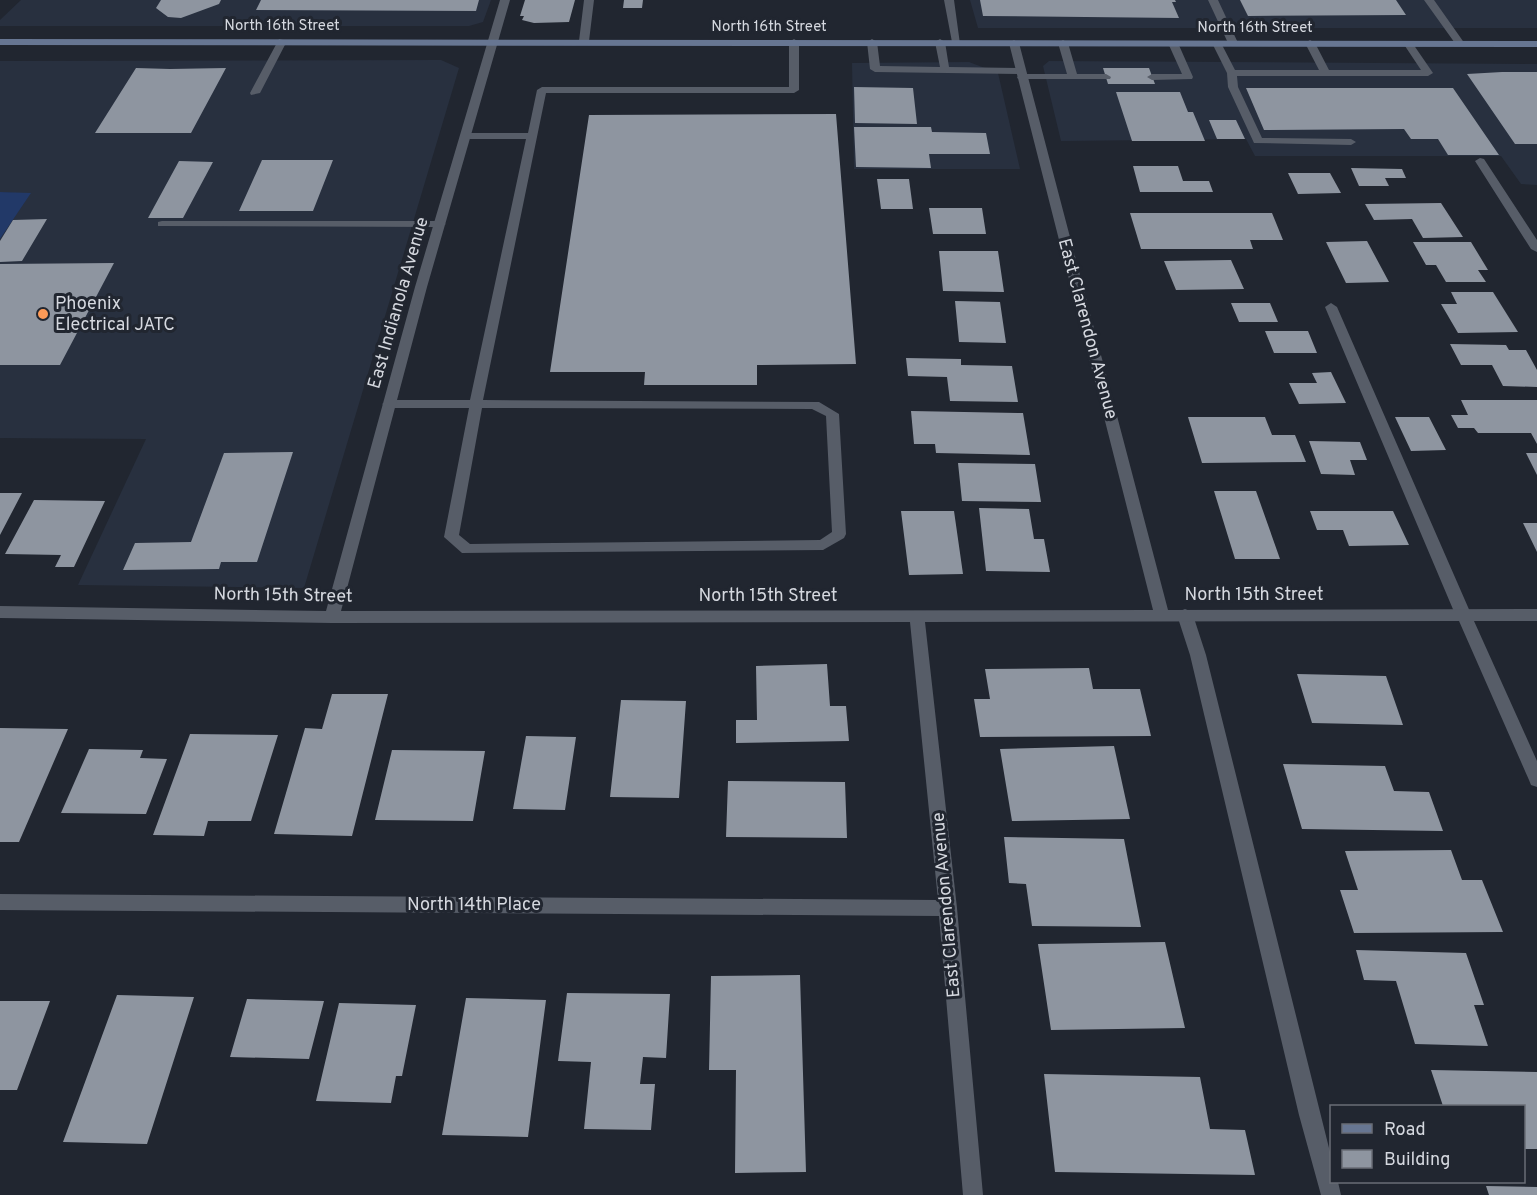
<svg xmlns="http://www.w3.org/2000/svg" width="1537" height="1195" font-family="Overpass,sans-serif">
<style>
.built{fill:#28303f}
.green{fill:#223968}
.building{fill:#8e95a0}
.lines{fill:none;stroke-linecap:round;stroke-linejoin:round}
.lane{fill:#575d68;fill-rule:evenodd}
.street{fill:#575d68;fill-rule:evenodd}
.secondary{fill:#677692;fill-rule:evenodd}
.poi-dot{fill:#fe9b58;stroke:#212630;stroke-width:2}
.labels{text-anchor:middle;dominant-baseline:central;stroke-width:6;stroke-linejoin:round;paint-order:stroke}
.far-street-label{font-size:15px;fill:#d5d8df;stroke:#212630}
.street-label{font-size:18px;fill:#d5d8df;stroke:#212630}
.poi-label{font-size:18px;fill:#d5d8df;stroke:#212630;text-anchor:start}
</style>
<rect width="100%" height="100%" fill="#212630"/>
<!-- built -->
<path class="built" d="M21 0H491L483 22 469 26H0V20Z
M970 0H1537V28H978Z
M441 60 459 68 304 588 78 585 146 439 0 438V239L30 194 0 192V61Z
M1049 61 1537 64V185L1521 184 1501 156H1255L1246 139 1061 141 1043 66Z
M969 62 998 73 1020 169H854L852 63Z"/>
<!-- green -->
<path class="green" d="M0 192 31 193 0 239Z"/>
<!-- building -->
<path class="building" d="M161 0H221L219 4 181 18 168 17 156 8Z
M261 0H479L476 11 256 10Z
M525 0H575L569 22 534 23 522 20 524 16H520Z
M624 0H643L642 8H623Z
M980 0H1175L1176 2H1172L1179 18 983 16Z
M1240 0H1396L1406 15 1248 16Z
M136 68 170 69 226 68 191 133H95Z
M1103 68H1149L1155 84H1108Z
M1502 72H1537V144H1515L1467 74Z
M854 87 913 88 917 124 855 123Z
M1246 88H1453L1499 155H1448L1438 139H1411L1404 129 1264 130Z
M1116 92H1180L1188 112H1193L1205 141H1132Z
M836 114 856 364 757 365V385H644L645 372H550L589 115Z
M1209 120H1236L1245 139H1217Z
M854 127H931L932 132 986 133 990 154H929L931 168 856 167Z
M262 160H333L313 211H239Z
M179 161 213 162 183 218H148Z
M1133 166H1178L1183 181H1209L1213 192H1140Z
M1351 168 1402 169 1406 178H1385L1389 186H1359Z
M1288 173H1330L1341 193 1298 194Z
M877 179H909L913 209H881Z
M1441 203 1463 237 1423 238 1412 219 1374 220 1365 204Z
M929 208H982L986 234H933Z
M1130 213H1272L1283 240H1250L1253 249H1141Z
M47 219 22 261 0 262V241L13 220Z
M1367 241 1389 282 1346 283 1326 242Z
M1413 242H1471L1488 270H1478L1486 282H1446L1436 265H1426Z
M939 251H998L1004 292 943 291Z
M1231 260 1244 289 1176 290 1164 261Z
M114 263 60 365H0V264Z
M1451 292H1493L1518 332 1458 333 1441 304H1457Z
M955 301 1000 302 1006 343 959 342Z
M1231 303H1270L1278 322H1239Z
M1265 331H1308L1317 353H1274Z
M1450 344 1506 345 1509 350H1526L1537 370V387L1503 386 1492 365H1461Z
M906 358 961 359V365L1012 366 1018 402 950 401 947 377 908 376Z
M1331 372 1346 403 1299 404 1289 383H1317L1312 373Z
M1461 400H1537V444L1531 433H1478L1474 428H1458L1451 415H1468Z
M911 411 1023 413 1030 455 936 453 935 444H914Z
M1188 417H1265L1272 435H1295L1306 462 1202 463Z
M1395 417H1429L1446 450 1411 451Z
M1309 441 1360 442 1367 460H1350L1355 475 1321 474Z
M293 452 257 562H221L219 569 123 570 135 543 191 542 224 453Z
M1526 453H1537V475Z
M958 463 1035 464 1041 502 962 501Z
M1214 491H1256L1280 559H1235Z
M0 493H22L0 535Z
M34 500 105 501 74 567H55L61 555 5 554Z
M979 508 1029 509 1034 539H1044L1050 572 986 571Z
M901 511H954L963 574 909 575Z
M1310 511H1393L1409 545 1349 546 1343 530H1317Z
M1523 523H1537V552Z
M827 664 830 706H846L849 741 736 743V720H757L756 666Z
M1089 668 1093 689H1140L1151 736 980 737 974 699H990L985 669Z
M1297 674 1386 676 1403 725 1312 723Z
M332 694H388L352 836 274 834 305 728 322 729Z
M621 700 686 701 679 798 610 797Z
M0 728 68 729 19 842H0Z
M190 734 278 735 251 821H208L204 836 153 835Z
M526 736 576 737 565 810 513 809Z
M1114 746 1130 819 1012 821 1000 749Z
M89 749 143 750 140 758 167 759 146 814 61 813Z
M392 750 485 751 473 821 375 820Z
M1283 764 1385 766 1394 791 1429 792 1443 831 1302 829Z
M728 781 845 782 847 838 726 837Z
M1004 837 1124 839 1141 927 1032 926 1026 884 1009 883Z
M1451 850 1462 880H1482L1503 932 1354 933 1340 890H1358L1345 851Z
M1165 942 1185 1028 1051 1030 1038 944Z
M1356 950 1466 953 1484 1005H1474L1488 1046 1415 1044 1396 981 1364 980Z
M800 975 806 1172 735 1173 736 1070H709L711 976Z
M567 993 670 994 666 1058 643 1057 640 1084H655L651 1130 584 1129 591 1062 558 1061Z
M117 995 194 997 147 1144 63 1142Z
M466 998 546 1000 528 1137 442 1135Z
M247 999 324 1001 309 1059 230 1057Z
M0 1001H50L17 1090H0Z
M339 1003 416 1005 402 1076H396L391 1103 316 1101Z
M1431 1070 1537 1072V1149H1524V1106H1443Z
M1044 1074 1200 1077 1210 1129 1245 1130 1255 1175 1055 1172Z
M1486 1186 1537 1187V1195H1489Z"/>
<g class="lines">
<!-- lane -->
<path class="lane" d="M584 0H594L589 41 584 44 579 41Z
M1208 0H1218L1238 43 1236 45 1228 43Z
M279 39 287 41 260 93 251 95 250 93Z
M794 39 799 42V90L794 93H546L483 400 819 402 839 414 846 534 844 538 823 550 462 553 444 537 469 408H389L382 404 389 400H470L526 139H466L461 136 466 133H528L537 90 542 87H789V42ZM482 408 812 409 826 416 832 532 820 540 470 544 459 535Z
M872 39 877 42 880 66 940 67 935 42 940 39 945 42 949 67 1020 68 1025 71 1020 74 875 72 870 69 867 42Z
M1063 40 1068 43 1077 74H1106L1111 77 1110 79H1018L1017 77 1022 74H1067L1058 43Z
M1310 40 1315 43 1329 70H1421L1403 43 1411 41 1433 73 1428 76H1237L1238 87 1262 138 1351 139 1356 142 1351 145 1254 143 1228 87 1227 73 1212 43 1220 41 1235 70H1319L1305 43Z
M1170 41 1178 43 1193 77 1192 79 1152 80 1147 77 1152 74H1182L1168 43Z
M162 221H440L446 224 440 227 158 226V222Z
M1331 303 1337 307 1471 614 1468 618H1458L1455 614 1325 307Z
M1185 609 1190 611 1193 615 1206 655 1332 1160V1182H1338L1341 1195H1321L1299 1115 1190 655 1177 615 1180 611Z"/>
<!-- street -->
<path class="street" d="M500 0H510L427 287 341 611 1153 610 1009 43 1014 40 1019 43 1168 610 1537 609V621H1474L1537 761V787L1531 785 1529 780 1459 621 925 622 957 908 983 1195H963L939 916 0 910V894L938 900 910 622 332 623 0 618V606L326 611 415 287Z
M944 0H954L960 44 952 42Z
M1424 0H1434L1465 44 1463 46H1457Z
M1480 158 1484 159 1537 240V252L1531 249 1475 161Z"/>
<!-- secondary -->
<path class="secondary" d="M0 39 1537 41V47L0 45Z"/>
</g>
<!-- markers -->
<circle class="poi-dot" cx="43" cy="314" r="6"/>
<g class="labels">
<!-- far-street labels -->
<g class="far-street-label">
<text x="282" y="26">North 16th Street</text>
<text x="769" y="27">North 16th Street</text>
<text x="1255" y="28">North 16th Street</text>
</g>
<!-- street labels -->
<g class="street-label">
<text transform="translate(399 303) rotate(-74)">East Indianola Avenue</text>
<text transform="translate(1087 329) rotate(75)">East Clarendon Avenue</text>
<text x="1254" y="595">North 15th Street</text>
<text transform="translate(283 596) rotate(1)">North 15th Street</text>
<text x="768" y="596">North 15th Street</text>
<text x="474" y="905">North 14th Place</text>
<text transform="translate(947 905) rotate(-95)">East Clarendon Avenue</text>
</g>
<!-- poi labels -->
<g class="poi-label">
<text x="55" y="304">Phoenix<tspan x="55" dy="21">Electrical JATC</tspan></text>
</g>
</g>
<!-- legend -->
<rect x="1330" y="1105" width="195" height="78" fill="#212630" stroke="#696d76" stroke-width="1.5"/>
<rect x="1342" y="1124" width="30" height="9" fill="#677692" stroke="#696d76" stroke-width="1.5"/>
<text x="1384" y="1135" font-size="18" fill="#d5d8df">Road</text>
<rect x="1342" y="1150" width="30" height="18" fill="#8e95a0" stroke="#696d76" stroke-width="1.5"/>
<text x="1384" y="1165" font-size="18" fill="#d5d8df">Building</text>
</svg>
